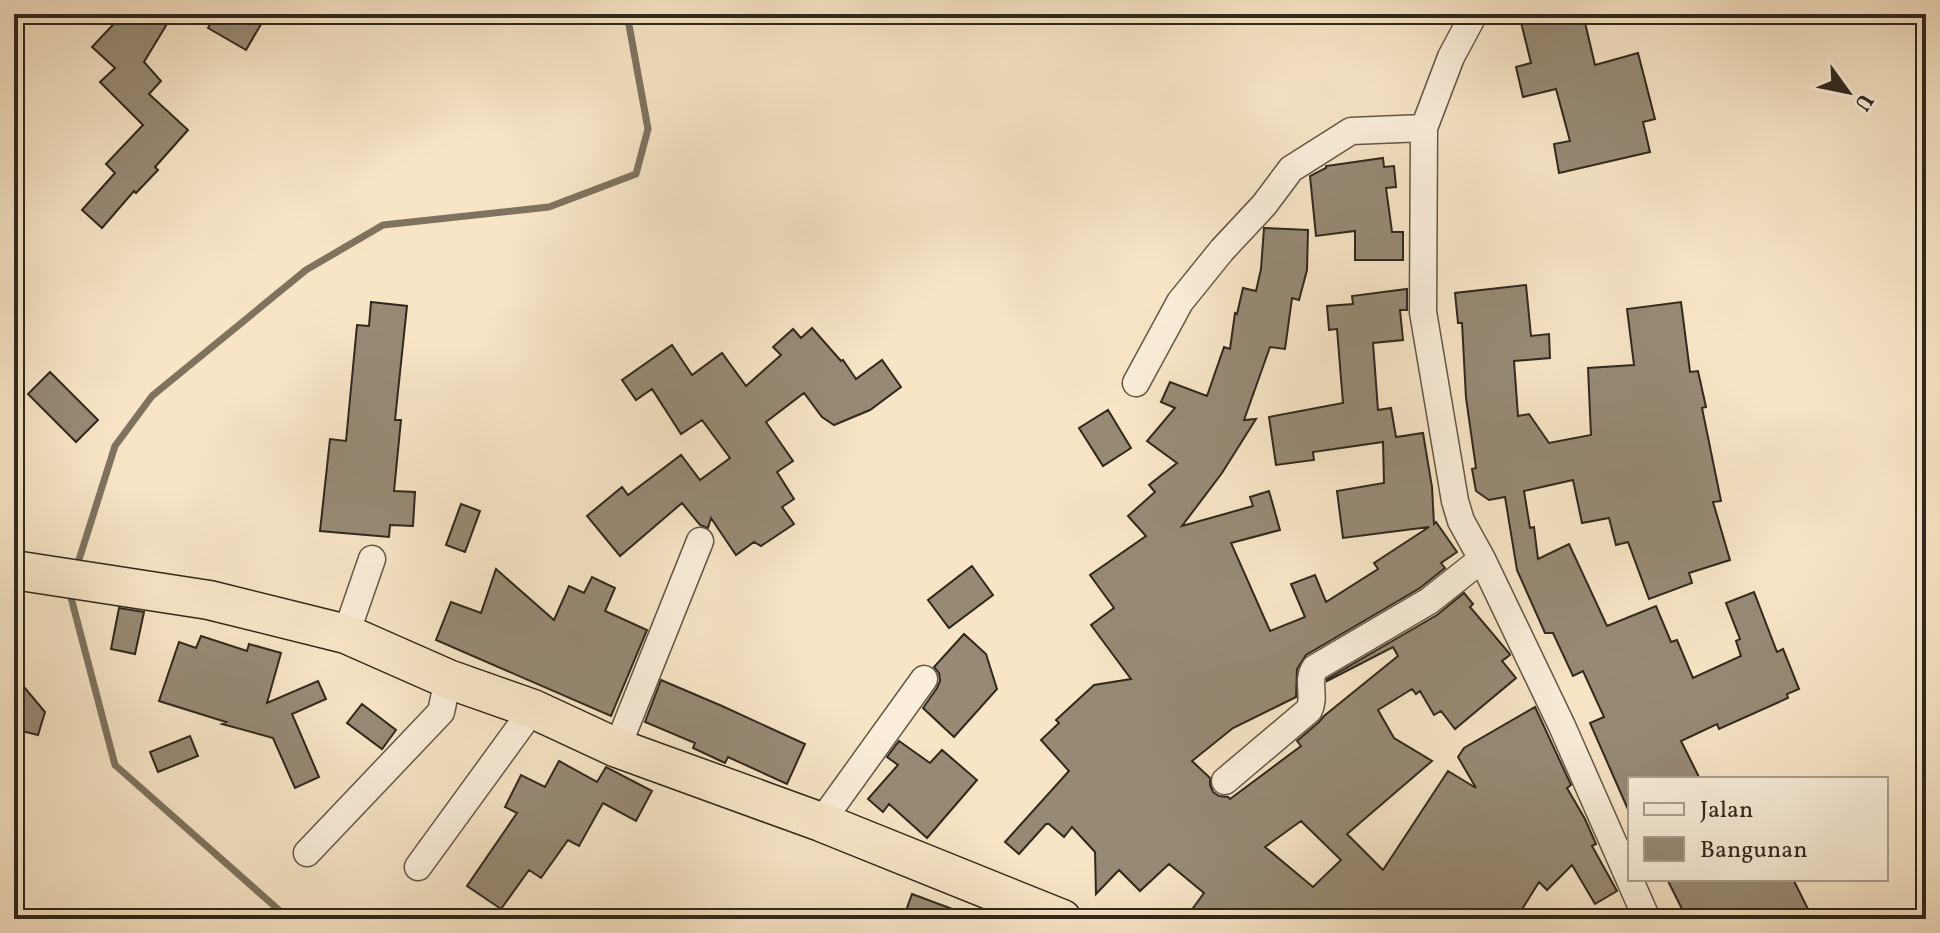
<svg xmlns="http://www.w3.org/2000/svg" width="1940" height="933" font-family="Vollkorn,serif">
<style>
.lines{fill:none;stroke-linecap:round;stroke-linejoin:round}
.stream{stroke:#7f7360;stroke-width:7}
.building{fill:#978a75;stroke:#30281d;stroke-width:2;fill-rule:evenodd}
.minor-casing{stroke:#625747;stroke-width:29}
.highway-casing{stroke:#30281d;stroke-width:41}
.minor{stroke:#faeeda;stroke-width:26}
.highway{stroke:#f7e5c6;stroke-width:38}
</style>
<rect width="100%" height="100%" fill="#f7e5c6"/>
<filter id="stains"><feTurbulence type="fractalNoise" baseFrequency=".0025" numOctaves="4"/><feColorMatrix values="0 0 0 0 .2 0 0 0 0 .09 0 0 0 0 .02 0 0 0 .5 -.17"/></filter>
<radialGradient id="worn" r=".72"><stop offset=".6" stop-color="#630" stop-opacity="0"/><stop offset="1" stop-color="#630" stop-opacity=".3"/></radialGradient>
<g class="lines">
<!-- stream -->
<path class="stream" d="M77 566 115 446 152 396 306 270 383 225 549 207 636 174 648 129 627 14
M69 590 115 765 289 919"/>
</g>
<!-- building -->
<path class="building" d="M123 14H173L144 62 161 81 149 94 188 130 155 167 158 170 136 193 134 191 102 228 82 210 115 173 106 164 143 125 100 82 115 68 92 47Z
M216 14H267L246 50 208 28Z
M1519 14H1583L1595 65 1638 53 1655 119 1643 122 1650 152 1559 173 1554 144 1570 141 1556 89 1523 97 1516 67 1531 63Z
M1383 158 1384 167 1394 166 1396 187 1386 188 1392 232H1403V260H1355V231L1316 236 1310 176 1326 168V166Z
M1264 228 1308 230 1307 270 1299 300 1292 298 1285 349 1270 347 1244 420 1256 419 1222 473 1182 526 1253 506 1250 497 1269 491 1280 530 1231 543 1270 631 1305 617 1291 584 1315 575 1326 602 1378 569 1374 563 1429 527 1343 538 1337 491 1384 483 1383 442 1313 452 1314 460 1276 465 1269 417 1343 403 1337 329 1329 330 1327 306 1353 304 1352 296 1407 289V310H1400L1403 340 1373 343 1378 410 1391 408 1396 437 1423 433 1432 487 1434 524 1436 522 1457 552 1441 563 1445 568 1420 588 1306 655 1297 669 1296 697 1233 728 1192 761 1210 778V785L1213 792 1219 796 1228 797 1230 799 1301 746 1297 741 1319 722 1324 716 1398 656 1393 647 1327 681V679L1437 615 1464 593 1473 604 1470 607 1509 653 1510 655 1502 661 1516 678 1455 729 1441 711 1434 715 1420 691 1416 694 1412 689 1378 710 1394 738 1432 761 1347 834 1383 870 1448 771 1476 788 1458 757 1464 748 1535 707 1571 785 1567 788 1585 819 1596 844 1592 846 1617 891 1595 904 1572 865 1547 890 1539 882 1516 919H1185L1204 893 1169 864 1140 891 1119 870 1096 894 1095 852 1072 827 1064 837 1049 824H1046L1019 854 1005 842 1069 771 1041 740 1059 723 1056 720 1094 685 1131 679 1091 625 1114 608 1090 575 1146 536 1128 516 1155 492 1149 485 1177 463 1147 441 1175 408 1161 402 1170 382 1207 396 1224 347 1230 349 1235 313 1237 314 1243 288 1256 291 1261 269ZM1301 821 1341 860 1313 887 1265 847Z
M1526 285 1531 336 1549 334 1550 358 1514 361 1518 416 1529 414 1549 443 1591 435 1588 368 1634 365 1627 309 1681 302 1690 372 1698 371 1706 407 1702 408 1721 501 1713 502 1730 560 1689 573 1692 583 1649 599 1628 542 1616 545 1609 518 1582 523 1573 480 1524 491 1530 528 1534 527 1538 559 1569 544 1607 626 1656 606 1671 642 1677 640 1693 678 1741 656 1736 641 1740 639 1726 603 1754 592 1777 652 1783 649 1799 689 1787 694 1788 698 1719 729 1717 724 1681 741 1700 779H1630V814L1590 723 1604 717 1583 671 1573 676 1553 633H1545L1517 570 1505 497 1489 500 1476 491 1472 469 1476 468 1466 398 1462 323H1458L1455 293Z
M371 302 407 306 395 420H401L394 491 415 492 413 526 390 525 389 537 320 531 330 439 346 441 357 325 369 326Z
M812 328 841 361 843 360 856 379 882 360 901 387 870 410 834 425 822 417 804 393 766 422 793 461 777 472 794 499 782 507 794 524 761 546 754 542 736 555 711 518 708 528 700 525 682 503 620 556 587 516 622 487 628 495 681 455 700 480 730 458 702 420 681 434 652 389 636 400 622 380 672 345 692 375 722 353 746 386 781 355 773 347 793 329 801 338Z
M50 372 98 420 76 442 28 394Z
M1108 410 1131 448 1103 466 1079 428Z
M461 504 480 511 465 552 446 545Z
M972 566 993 595 949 628 928 600Z
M496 569 554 620 569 586 584 593 592 577 615 588 605 611 647 630 611 716 436 640 451 602 481 613Z
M119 608 144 612 135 654 111 649Z
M964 634 986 654 997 689 954 737 923 708 937 688 940 681 939 673 934 667Z
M201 636 247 651 249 644 281 653 267 703 318 681 326 699 292 714 319 777 295 788 273 738 222 724 226 722 159 701 179 642 196 648Z
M14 675 45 712 38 735 14 729Z
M661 680 722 706 805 744 787 784 728 757 725 763 693 748 695 743 645 722Z
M362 704 396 730 382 749 347 723Z
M190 736 198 756 158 772 150 752Z
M899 741 930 763 942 750 977 780 927 838 889 804 883 812 868 799 898 765 887 757Z
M559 761 597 782 606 767 652 791 636 821 603 803 579 846 568 840 541 878 529 870 501 909 467 886 517 813 505 807 521 775 545 787Z
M1667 879H1793L1810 913 1799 919H1687Z
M912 894 974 917 973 919H903Z"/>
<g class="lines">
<defs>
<path id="minor" d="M1474 14 1451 57 1424 128 1423 312 1455 501 1461 521 1482 559 1562 726 1647 919
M1136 383 1180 302 1222 250 1264 205 1291 169 1351 131 1424 128
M346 634 372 559
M617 748 700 541
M1225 781 1309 710C1316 696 1306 681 1315 668L1429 601 1482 559
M821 822 924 679
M307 853 441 712 448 679
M418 867 533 709"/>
<path id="highway" d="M14 570 209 600 346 634 448 679 533 709 617 748 821 822 1062 919"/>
</defs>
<!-- minor casing -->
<use href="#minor" class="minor-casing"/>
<!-- highway casing -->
<use href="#highway" class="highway-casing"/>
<!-- minor -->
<use href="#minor" class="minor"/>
<!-- highway -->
<use href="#highway" class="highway"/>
</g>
<!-- margin -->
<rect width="1940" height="933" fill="none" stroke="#f7e5c6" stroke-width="48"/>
<rect x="16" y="16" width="1908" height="901" fill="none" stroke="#30281d" stroke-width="4"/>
<rect x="24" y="24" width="1892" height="885" fill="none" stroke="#30281d" stroke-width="2"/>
<!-- legend -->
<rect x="1628" y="777" width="260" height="104" fill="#faeeda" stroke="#a99f8e" stroke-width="2"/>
<rect x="1644" y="803" width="40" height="12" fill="#faeeda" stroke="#a99f8e" stroke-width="2"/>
<text x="1700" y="817" font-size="24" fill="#30281d">Jalan</text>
<rect x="1644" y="837" width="40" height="24" fill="#978a75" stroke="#a99f8e" stroke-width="2"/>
<text x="1700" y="857" font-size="24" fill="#30281d">Bangunan</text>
<!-- north arrow -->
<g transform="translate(1848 92) rotate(123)" stroke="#faeeda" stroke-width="6" paint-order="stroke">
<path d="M0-6L14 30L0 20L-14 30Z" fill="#30281d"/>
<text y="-12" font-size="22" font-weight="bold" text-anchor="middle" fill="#30281d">U</text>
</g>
<rect width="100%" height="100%" filter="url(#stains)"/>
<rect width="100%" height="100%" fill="url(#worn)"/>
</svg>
